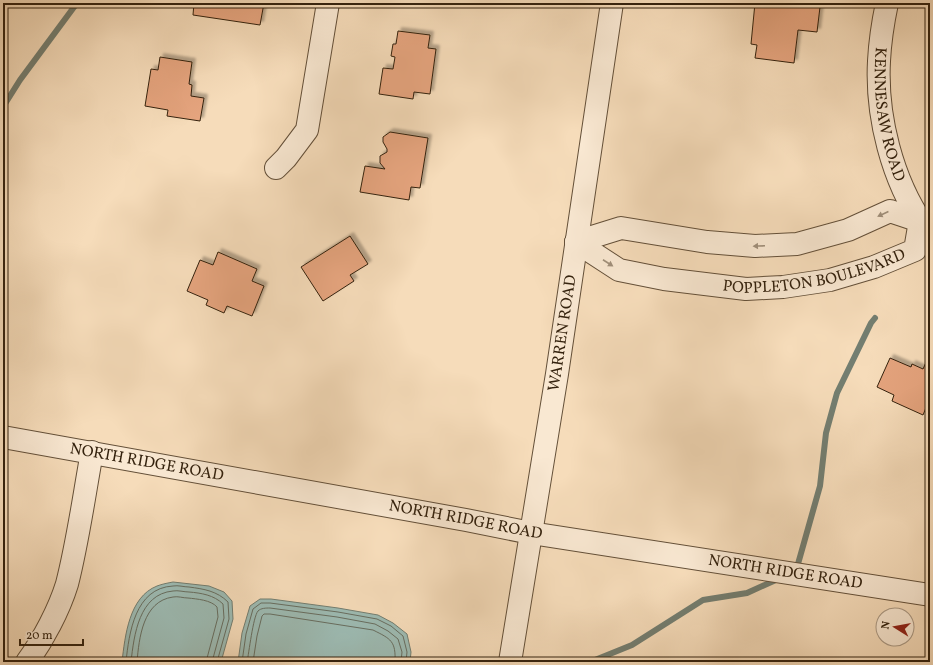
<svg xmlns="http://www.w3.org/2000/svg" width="933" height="665" font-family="Vollkorn,serif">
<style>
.water{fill:#9dbbb3;stroke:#737e71}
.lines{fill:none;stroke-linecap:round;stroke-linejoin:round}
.shore{stroke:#686e60;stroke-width:1}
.stream{stroke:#737e71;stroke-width:6}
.building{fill:#e5a47e;stroke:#34220e;filter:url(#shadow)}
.minor-casing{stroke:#645039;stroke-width:24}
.minor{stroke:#f9e8d2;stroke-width:22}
.oneway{fill:#a08f7a}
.labels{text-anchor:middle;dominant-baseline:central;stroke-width:3.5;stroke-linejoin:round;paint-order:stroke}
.street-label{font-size:16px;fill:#34220e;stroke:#f9e8d2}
</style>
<defs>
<filter id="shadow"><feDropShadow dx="3.5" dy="-3.5" stdDeviation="1" flood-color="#0004"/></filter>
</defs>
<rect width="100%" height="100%" fill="#f6dcba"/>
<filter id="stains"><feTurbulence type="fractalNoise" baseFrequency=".005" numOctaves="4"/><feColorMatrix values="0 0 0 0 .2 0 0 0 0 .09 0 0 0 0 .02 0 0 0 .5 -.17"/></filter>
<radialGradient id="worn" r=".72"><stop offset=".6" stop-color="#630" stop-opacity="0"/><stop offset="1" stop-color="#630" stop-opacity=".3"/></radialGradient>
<!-- water -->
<path class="water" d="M173 582 209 586 224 592 232 601 233 619 221 662H122C125 636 129 597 157 586 162 584 168 583 173 582Z
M260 599H271L338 608 378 615 393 623 407 634 411 652 410 662H238L242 633 250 606Z"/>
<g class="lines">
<!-- shore -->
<path class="shore" d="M126 662C129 633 135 588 173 586 178 585 184 587 189 587 204 589 217 591 228 602L229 619 217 662
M131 662C134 635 139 594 173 591 178 590 184 592 189 592 201 593 214 595 223 604L224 618 212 662
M137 662C139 638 143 601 173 597 178 596 183 598 188 598 197 599 211 600 217 607L218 617 206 662
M242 662 246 634 253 609 261 603H270L338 612 377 619 391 626 403 636 407 652 406 662
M247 662C249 653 253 617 258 611 261 608 266 608 270 608L337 617 375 624 388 631 398 639 402 652 401 662
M253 662 257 636 262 616 264 614H270L373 630C391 639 396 641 395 662"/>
<!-- stream -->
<path class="stream" d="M3 107 20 80 77 3
M796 571 820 486 826 433 837 393 871 323 875 318
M590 662 632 645 703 600 747 593 778 579"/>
</g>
<!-- building -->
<path class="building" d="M194 3H264L260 25 193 15Z
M755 3H790L820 7 817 32 798 30 794 63 755 58 757 45 751 44Z
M398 31 430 35 428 48 436 49 430 94 414 92 413 99 379 94 383 68 393 69 395 57 391 56 393 44H396Z
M160 57 192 62 189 84 192 85 191 96 204 98 200 121 167 116 168 110 145 106 151 69 158 70Z
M390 132 428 138 420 188 411 187 409 200 360 192 365 166 385 169 380 163V156L387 152V149L383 142V137Z
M350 236 368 264 350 275 354 281 323 301 301 267Z
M218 252 257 269 252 281 264 286 252 316 227 306 224 313 206 305 208 300 187 291 200 260 213 265Z
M930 354V398L923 415 892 401 894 395 877 387 890 358 911 367 912 364 923 369Z"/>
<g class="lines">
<defs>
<g id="minor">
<path id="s1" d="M887 3C883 22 880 41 879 61 876 116 892 180 924 226"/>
<path d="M276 168 286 158 307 130 328 3"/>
<path id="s2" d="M576 242 619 270 664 279 746 289 783 287 830 280 874 267 915 250 920 221"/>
<path d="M576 242 621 228 707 242 755 246 797 244 848 230 890 211 920 221"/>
<path id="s3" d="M3 437 466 520 531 533 930 595"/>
<path d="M27 662C43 640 59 610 67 584 78 541 84 496 92 452"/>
<path id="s4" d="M510 662 557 374 612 3"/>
</g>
</defs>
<!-- minor casing -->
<use href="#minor" class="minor-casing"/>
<!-- minor -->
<use href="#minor" class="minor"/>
</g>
<!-- one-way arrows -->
<defs><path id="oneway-solid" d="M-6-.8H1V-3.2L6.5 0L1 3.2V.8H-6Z"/></defs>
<g class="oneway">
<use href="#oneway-solid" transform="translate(883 214) rotate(155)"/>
<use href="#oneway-solid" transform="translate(759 246) rotate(178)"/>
<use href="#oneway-solid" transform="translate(608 263) rotate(33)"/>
</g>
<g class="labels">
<!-- street labels -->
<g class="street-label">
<text stroke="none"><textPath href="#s1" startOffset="113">KENNESAW ROAD</textPath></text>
<text stroke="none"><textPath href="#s2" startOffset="250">POPPLETON BOULEVARD</textPath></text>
<text stroke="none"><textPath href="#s4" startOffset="333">WARREN ROAD</textPath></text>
<text stroke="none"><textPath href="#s3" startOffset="146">NORTH RIDGE ROAD</textPath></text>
<text stroke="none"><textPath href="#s3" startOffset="470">NORTH RIDGE ROAD</textPath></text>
<text stroke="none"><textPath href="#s3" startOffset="794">NORTH RIDGE ROAD</textPath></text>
</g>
</g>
<!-- margin -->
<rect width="933" height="665" fill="none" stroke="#f6dcba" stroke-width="16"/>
<rect x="4" y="4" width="925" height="657" fill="none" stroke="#34220e" stroke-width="2"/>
<rect x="8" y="8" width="917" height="649" fill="none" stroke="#34220e"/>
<!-- north arrow -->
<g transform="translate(895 627) rotate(281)"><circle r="19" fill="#f9e8d2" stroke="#aa9984"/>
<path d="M0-3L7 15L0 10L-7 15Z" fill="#8f2418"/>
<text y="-6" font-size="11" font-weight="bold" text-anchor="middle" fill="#34220e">N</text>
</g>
<!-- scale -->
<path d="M20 639v6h63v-6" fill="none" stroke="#34220e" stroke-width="2"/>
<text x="26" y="639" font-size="12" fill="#34220e" stroke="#f9e8d2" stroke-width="3" paint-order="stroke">20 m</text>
<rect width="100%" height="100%" filter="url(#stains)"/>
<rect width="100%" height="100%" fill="url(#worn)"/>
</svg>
